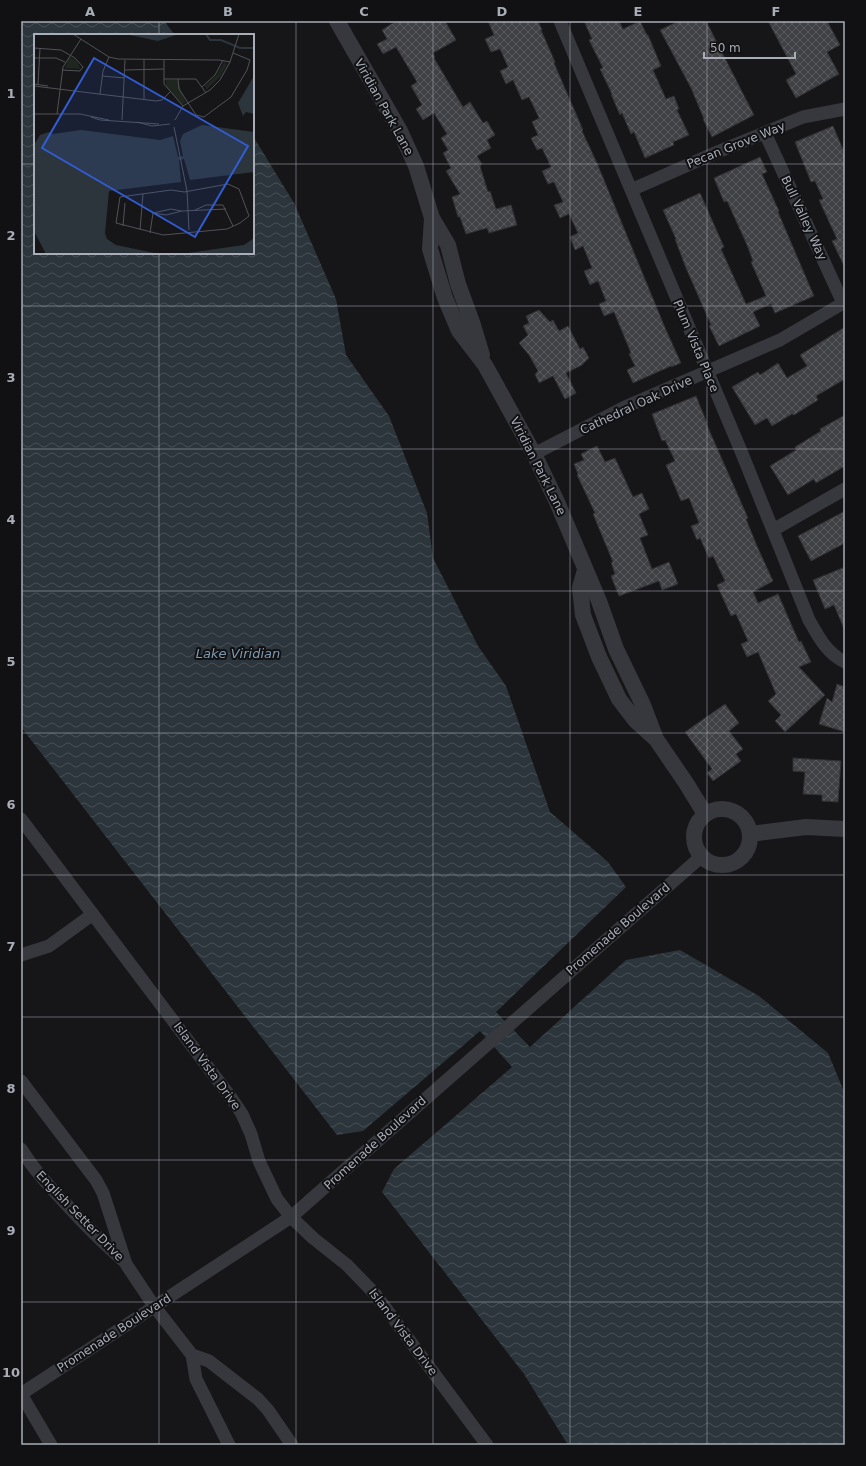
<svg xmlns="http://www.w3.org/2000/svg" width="866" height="1466" font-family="'DejaVu Sans',sans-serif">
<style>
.water{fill:url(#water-waves)}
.building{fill:url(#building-cross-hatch);stroke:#303034}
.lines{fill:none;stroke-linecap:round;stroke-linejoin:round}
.minor{stroke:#37383d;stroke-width:13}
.tertiary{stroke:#37383d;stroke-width:16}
.grid{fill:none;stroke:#a8adb8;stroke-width:1;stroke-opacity:0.55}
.labels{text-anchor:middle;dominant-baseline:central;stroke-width:4;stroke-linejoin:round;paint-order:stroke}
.street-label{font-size:12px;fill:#a8adb8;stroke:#111113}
.water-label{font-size:13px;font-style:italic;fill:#7f9bb3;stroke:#111113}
.inset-river{fill:none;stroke:#2c353c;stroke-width:2}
.inset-road{fill:none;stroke:#505258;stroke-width:1}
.view{fill:#325cd3;fill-opacity:0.15;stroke:#325cd3;stroke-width:2}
.inset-edge{fill:none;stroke:#a8adb8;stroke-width:2}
.neatline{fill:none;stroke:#a8adb8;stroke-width:1.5}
.grid-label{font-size:13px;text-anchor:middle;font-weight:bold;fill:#a8adb8}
</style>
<defs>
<pattern id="water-waves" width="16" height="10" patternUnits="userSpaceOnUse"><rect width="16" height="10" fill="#2c353c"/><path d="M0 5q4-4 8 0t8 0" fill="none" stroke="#485056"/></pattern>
<pattern id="building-cross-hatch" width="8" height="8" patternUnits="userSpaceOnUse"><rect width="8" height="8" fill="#404145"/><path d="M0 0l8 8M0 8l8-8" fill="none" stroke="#595a5e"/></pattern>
</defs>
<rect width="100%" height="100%" fill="#161618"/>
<!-- water -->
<path class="water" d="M21 21H164L175 35H35V253H253V136L294 203 336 299 346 355 389 416 427 513 433 558 478 646 506 686 550 812 608 862 626 887 496 1012 530 1047 626 960 680 950 759 996 828 1053 845 1094V1445H568L524 1374 382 1192 394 1169 512 1067 480 1031 363 1131 337 1135 21 727Z"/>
<!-- building -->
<path class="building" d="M396 21H445L456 40 433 53 435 57 434 58 463 107 470 102 483 123 487 121 495 135 487 140 491 148 477 156 482 164 480 166 488 192 490 191 496 209 511 205 517 225 489 233 487 228 466 234 460 217H458L452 197 460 194 446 171 451 168 443 153 448 150 441 138 447 134 434 113 423 120 416 109 422 105 411 86 417 82 396 47 383 54 377 44 387 39 382 30Z
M488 21H538L542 30H541L555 62 554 63 583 130 582 131 597 163 666 330 681 363 671 367V366L633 383 627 370 635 366 629 354 631 353 614 312 604 316 599 304 606 301 598 281 590 285 584 271 592 268 583 246 575 250 570 237 578 233 569 214 560 218 554 205 563 202 554 182 548 184 542 171 551 167 542 148 537 150 531 138 538 135 532 122 539 118 529 97 522 100 513 80 506 84 500 71 508 67 500 49 491 52 485 39 494 35Z
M584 21H619L623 29 640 21 647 35H648L661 66 653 70 666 99 674 96 679 109 677 110 689 135 673 142 674 145 645 158 634 132 631 134 622 113 620 115 611 94H612L600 69 603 68 589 40 592 39Z
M679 21H706L754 115 712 137 703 119H704L691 88 660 30Z
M768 21H827L840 45 827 52 839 74 796 98 786 80 796 74Z
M833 126 845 154V268L832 241 837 239 819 200 823 199 815 181 811 182 795 142Z
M760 157 767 172 762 174 779 211 778 212 814 296 775 313 771 304 753 312 760 326 719 346 709 326 711 325 686 268 675 239H676L663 210 700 193 724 247 721 249 746 304 766 296 751 262 753 261 747 245 727 201 724 202 714 178Z
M539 310 550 322 553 320 559 331 568 326 580 349 583 347 589 358 582 365 566 373 576 393 565 399 553 376 539 383 535 374 538 371 529 355 519 343 528 335 523 326 529 323 526 316Z
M845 327V379L816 396 818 400 794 415 792 414 772 426 767 418 755 425 732 387 758 372 760 375 778 363 787 378 807 366 800 355Z
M696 396 707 423H706L748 518 746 519 757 546 773 581 753 592 758 603 778 594 799 642 801 641 811 662 799 667 825 695 785 732 775 721 781 715 768 701 776 694 758 652 747 657 741 644 748 641 736 614 731 616 717 585 725 581 713 556 709 558 700 538 697 540 691 526 699 523 689 498 681 501 666 465 675 461 665 440 662 441 652 414Z
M845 415V466L816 483 814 479 788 495 770 466 796 450 795 447 821 431 820 429Z
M597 446 605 462 615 458 633 497 642 493 649 509 639 514 648 535 640 538 652 569 669 562 678 584 662 590 659 581 619 596 611 576 615 574 611 562H613L593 514 595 513 577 475 578 474 574 464 584 460 581 454Z
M845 511V543L811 561 798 536Z
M845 567V631L834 605 825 609 813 580Z
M837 684 845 687V732L819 724 827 698 832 702Z
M725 704 739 723 729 731 743 749 736 754 741 761 713 781 707 773 712 769 685 732Z
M793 758 841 761 838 802 822 801V795L803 794 805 772 793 771Z"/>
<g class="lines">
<!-- minor -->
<path class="minor" d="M560 21 741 451 809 620C818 636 827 654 845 662
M765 133 843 303
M631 190 715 153 803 117 845 109
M534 454 625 407 780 340 845 302
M773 530 845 489
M21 819 232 1099 242 1114 251 1134 259 1161 277 1199 291 1217 313 1238 347 1265 376 1295 487 1445
M21 955 49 946 93 914
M21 1081 96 1180 103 1193 126 1264 154 1306 192 1355 196 1379 229 1445
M21 1149C34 1170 49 1186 66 1204 85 1225 104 1244 125 1262
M192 1355 209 1361 258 1399 268 1410 292 1445
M21 1394 291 1217 702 856
M21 1394 51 1445"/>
<!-- tertiary -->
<path class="tertiary" d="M337 21 400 131 416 166 432 218 448 245 458 284 473 325 482 355
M432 218 430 249 445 298 459 331 485 365 534 454 557 502 599 601 616 649 643 705 656 739
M585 570 580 588 583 615 599 657 619 699 635 720 656 739 686 783 705 814
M694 837a28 28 0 1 1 56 0a28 28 0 1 1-56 0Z
M750 834 806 827 845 829"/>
</g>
<!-- grid -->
<path class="grid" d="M159 21V35M296 21V1445M433 21V1445M570 21V1445M707 21V1445M21 164H35M253 164H845M159 253V1445M21 306H845M21 449H845M21 591H845M21 733H845M21 875H845M21 1017H845M21 1160H845M21 1302H845"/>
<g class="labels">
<!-- street labels -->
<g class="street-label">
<text transform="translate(384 107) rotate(61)">Viridian Park Lane</text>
<text transform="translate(736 145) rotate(-22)">Pecan Grove Way</text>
<text transform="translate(804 218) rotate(65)">Bull Valley Way</text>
<text transform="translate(696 346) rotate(67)">Plum Vista Place</text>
<text transform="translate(636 405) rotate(-25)">Cathedral Oak Drive</text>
<text transform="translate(538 466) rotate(63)">Viridian Park Lane</text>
<text transform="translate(618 929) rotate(-41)">Promenade Boulevard</text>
<text transform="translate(207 1066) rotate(54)">Island Vista Drive</text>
<text transform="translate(375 1143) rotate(-42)">Promenade Boulevard</text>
<text transform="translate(80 1216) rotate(46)">English Setter Drive</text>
<text transform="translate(403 1332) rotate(53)">Island Vista Drive</text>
<text transform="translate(114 1333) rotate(-33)">Promenade Boulevard</text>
</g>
<!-- water labels -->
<g class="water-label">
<text x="238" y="653">Lake Viridian</text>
</g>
</g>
<!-- overview -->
<g transform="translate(34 34)">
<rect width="220" height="220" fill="#161618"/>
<path d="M35 23 42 26 47 35 31 34ZM190 28 193 30 187 42 172 56 171 52 182 42ZM132 46H143L152 69 148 70 132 53Z" fill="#1e261f"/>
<path d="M91 0H145L124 7ZM220 42V80L212 78 209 82 204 69ZM168 91 220 98V138L156 146 150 125 145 126 147 148 75 157 71 199 73 205 82 211 125 220H12L0 197V111L6 101 15 98 19 100 47 96 126 106 139 102 144 123 149 122 146 107 149 100ZM220 204V220H147L210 211Z" fill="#2c353c"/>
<path class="inset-river" d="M172 0 176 6H187L206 14H220"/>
<path class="inset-road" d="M39 0 75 23 84 25 185 26 196 28M0 14 27 16 41 24 49 33 46 37 28 36M0 24H22L31 28M110 25V65M130 25V50L149 72M91 36 130 35M68 42 91 44M130 45H162L172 59M144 45 145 55 162 81 170 83 197 63 213 36 216 26 199 19M0 50 14 52M4 50 6 14M0 52 122 67 128 66 136 58M168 53 181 41 189 26M66 60 69 37 75 23M0 80H46L75 86M23 80 29 33 47 5M57 83 66 86 125 90M88 86 91 26M141 86 149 72 176 56 186 46 196 28 205 0M103 88 118 92 136 90M140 93 153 157 155 196M194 150 205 155 215 182 206 189 193 195 129 201 82 189 86 163 137 156 150 158ZM161 176 172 171H189L199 192M119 179 132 181 148 177 192 175M119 179 137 175 147 177M89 192 91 169M106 196 109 160M116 199 119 179"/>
<path class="view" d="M60 24 214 112 161 203 8 114Z"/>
<rect width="220" height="220" class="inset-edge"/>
</g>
<!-- border -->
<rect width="866" height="1466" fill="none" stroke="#111113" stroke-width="44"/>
<!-- scale -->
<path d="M704 52v6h91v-6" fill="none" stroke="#a8adb8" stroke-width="2"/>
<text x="710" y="52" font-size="12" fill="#a8adb8" stroke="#111113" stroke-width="3" paint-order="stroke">50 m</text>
<rect x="22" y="22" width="822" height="1422" class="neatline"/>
<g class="grid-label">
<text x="90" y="16">A</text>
<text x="228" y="16">B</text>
<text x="364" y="16">C</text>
<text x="502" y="16">D</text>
<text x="638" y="16">E</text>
<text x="776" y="16">F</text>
<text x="11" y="98">1</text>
<text x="11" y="240">2</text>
<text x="11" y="382">3</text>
<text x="11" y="524">4</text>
<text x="11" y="666">5</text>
<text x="11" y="809">6</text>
<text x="11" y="951">7</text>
<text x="11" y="1093">8</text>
<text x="11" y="1235">9</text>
<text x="11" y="1377">10</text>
</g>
</svg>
